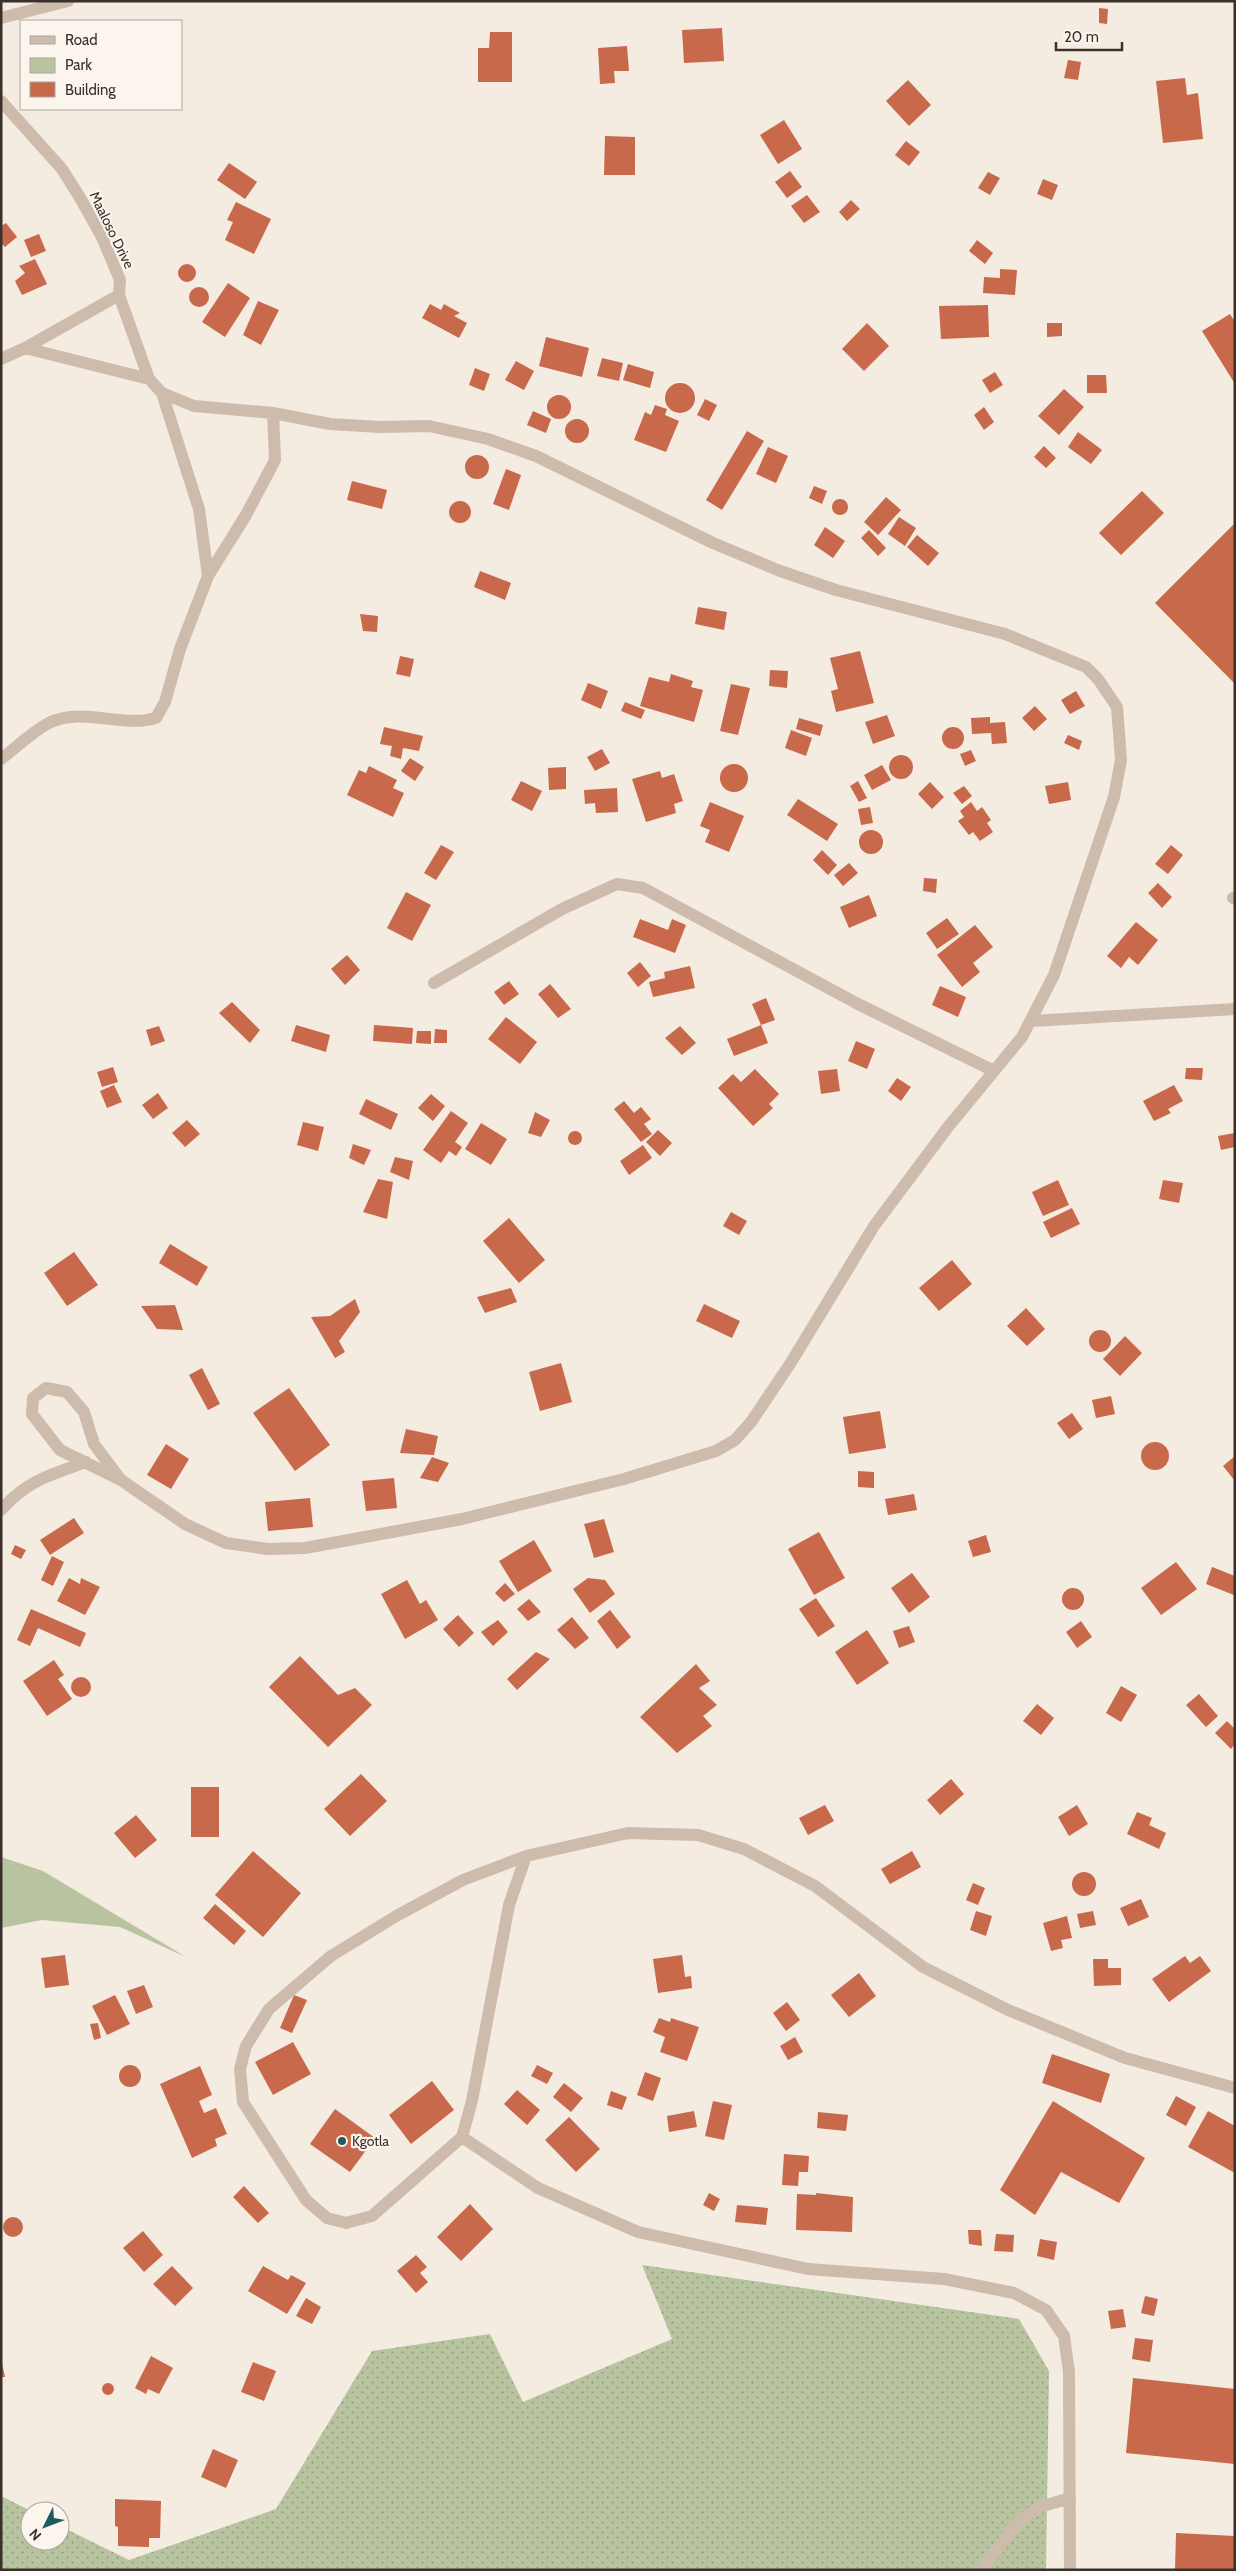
<svg xmlns="http://www.w3.org/2000/svg" width="1236" height="2571" font-family="Cabin,sans-serif">
<style>
.grass{fill:url(#grass-dots)}
.park{fill:#b8c4a0}
.building{fill:#c8694b}
.lines{fill:none;stroke-linecap:round;stroke-linejoin:round}
.minor{stroke:#cdbbac;stroke-width:12}
.poi-dot{fill:#1f5a5e;stroke:#fbf5ee;stroke-width:2}
.labels{text-anchor:middle;dominant-baseline:central;stroke-width:4.5;stroke-linejoin:round;paint-order:stroke}
.street-label{font-size:14px;fill:#3b302b;stroke:#fbf5ee}
.poi-label{font-size:14px;fill:#3b302b;stroke:#fbf5ee;text-anchor:start}
</style>
<defs>
<pattern id="grass-dots" width="8" height="8" patternUnits="userSpaceOnUse" patternTransform="scale(1.25)"><rect width="8" height="8" fill="#b8c4a0"/><path d="M2 2h.1M6 6h.1" fill="none" stroke="#97a083" stroke-width="1.8" stroke-linecap="round"/></pattern>
</defs>
<rect width="100%" height="100%" fill="#f4ebe1"/>
<!-- grass -->
<path class="grass" d="M642 2265 1019 2319 1049 2371 1046 2570H1V2496L31 2511 30 2541H60V2526L129 2560 276 2509 372 2351 490 2334 523 2402 672 2339Z"/>
<!-- park -->
<path class="park" d="M1 1857 43 1871 186 1957 120 1927 42 1920 1 1928Z"/>
<!-- building -->
<path class="building" d="M1099 8 1108 9 1107 24 1099 23Z
M722 28 724 61 684 63 682 30Z
M490 32H512V82H478V48H489Z
M627 46 629 71H614L615 83 600 84 598 48Z
M1068 60 1081 62 1078 80 1064 78Z
M1185 78 1187 95 1198 93 1203 139 1163 143 1156 81Z
M908 80 931 105 909 126 886 101Z
M784 120 802 149 778 164 760 135Z
M605 136 635 137V175H604Z
M906 141 920 152 909 166 895 155Z
M229 163 257 182 245 199 217 180Z
M790 171 802 187 787 198 775 182Z
M988 172 1000 178 990 195 978 188Z
M1043 179 1058 185 1052 200 1037 194Z
M807 195 820 212 804 223 791 206Z
M851 200 860 209 847 221 839 212Z
M236 202 271 219 254 254 225 240 233 222 227 220Z
M6 223 17 237 5 247 1 243V226Z
M39 234 46 251 31 257 24 240Z
M977 240 993 253 985 264 969 251Z
M35 259 47 284 22 295 15 281 25 273 19 266Z
M178 273a9 9 0 1 1 18 0a9 9 0 1 1-18 0Z
M1000 269 1017 270 1015 295 983 293 984 277 1000 278Z
M228 283 250 298 225 337 202 322Z
M189 297a10 10 0 1 1 20 0a10 10 0 1 1-20 0Z
M258 301 279 310 261 345 243 335Z
M430 304 441 310 444 304 460 313 454 316 467 323 459 338 422 318Z
M988 305 989 337 941 339 939 306Z
M1230 314 1235 322V384L1202 331Z
M867 323 889 346 864 371 842 349Z
M1047 323H1062V336L1047 337Z
M546 337 589 348 582 377 539 366Z
M602 358 623 363 619 381 597 376Z
M516 361 534 371 524 390 505 380Z
M628 364 654 372 650 388 623 380Z
M475 368 490 374 484 391 469 385Z
M995 372 1003 385 990 393 982 380Z
M1087 375H1106L1107 393H1087Z
M665 398a15 15 0 1 1 30 0a15 15 0 1 1-30 0Z
M1064 389 1084 407 1059 435 1038 416Z
M547 407a12 12 0 1 1 24 0a12 12 0 1 1-24 0Z
M705 399 717 405 709 421 697 415Z
M655 405 667 409 665 415 679 421 666 452 634 440 645 412 651 415Z
M984 407 994 422 984 430 974 415Z
M533 411 551 419 546 433 527 425Z
M565 431a12 12 0 1 1 24 0a12 12 0 1 1-24 0Z
M747 431 764 441 722 510 706 500Z
M1078 432 1102 450 1091 464 1068 447Z
M1044 446 1056 458 1046 468 1034 457Z
M768 447 788 456 776 483 756 474Z
M465 467a12 12 0 1 1 24 0a12 12 0 1 1-24 0Z
M506 469 521 475 509 510 493 504Z
M352 481 387 490 382 509 347 500Z
M814 486 827 491 822 504 809 498Z
M1142 491 1164 513 1121 555 1099 533Z
M886 497 901 510 878 535 864 522Z
M832 507a8 8 0 1 1 16 0a8 8 0 1 1-16 0Z
M449 512a11 11 0 1 1 22 0a11 11 0 1 1-22 0Z
M899 517 916 528 905 546 888 534Z
M1235 523V684L1155 603Z
M825 527 845 541 833 558 814 545Z
M869 530 886 548 878 556 861 538Z
M917 535 939 553 928 566 907 547Z
M480 571 511 583 505 600 474 587Z
M698 607 727 612 724 630 695 624Z
M360 614 378 616 377 632 363 631Z
M860 651 874 703 836 712 831 691 838 689 830 658Z
M400 656 414 659 410 677 396 674Z
M770 670 788 671 787 688 769 686Z
M671 674 693 681 691 687 703 690 694 722 640 706 649 677 669 682Z
M588 683 608 691 601 709 581 700Z
M731 684 750 688 738 735 720 731Z
M1076 691 1085 706 1070 714 1061 700Z
M625 702 645 710 641 719 621 711Z
M1035 706 1047 719 1034 731 1022 718Z
M887 715 895 736 873 744 865 722Z
M990 717V723L1005 722 1007 743 992 744 991 733 972 734 971 718Z
M799 718 823 725 820 736 796 729Z
M942 738a11 11 0 1 1 22 0a11 11 0 1 1-22 0Z
M384 727 423 736 419 751 403 748 401 759 390 756 392 746 380 744Z
M791 730 812 738 806 756 785 748Z
M1068 735 1082 741 1079 750 1064 743Z
M602 749 610 763 595 771 587 757Z
M971 750 976 761 965 766 960 754Z
M889 767a12 12 0 1 1 24 0a12 12 0 1 1-24 0Z
M410 758 424 767 415 781 401 771Z
M720 778a14 14 0 1 1 28 0a14 14 0 1 1-28 0Z
M882 765 891 780 872 790 864 775Z
M369 766 397 780 393 788 404 793 393 817 347 795 359 770 366 773Z
M566 767V789L549 790 548 768Z
M660 771 662 778 674 774 683 801 674 804 676 813 646 822 632 779Z
M521 781 542 791 532 811 511 800Z
M858 781 867 798 859 802 850 786Z
M930 782 944 797 932 809 918 794Z
M1068 782 1071 800 1049 804 1045 786Z
M964 786 972 796 962 804 953 793Z
M617 788 618 812 596 813 595 803 585 804 584 790Z
M798 799 838 824 827 841 787 815Z
M710 802 744 816 729 852 705 842 710 830 700 826Z
M971 802 977 811 982 807 991 820 987 823 993 832 980 841 973 832 969 835 958 821 964 817 960 811Z
M870 807 873 823 861 825 858 809Z
M859 842a12 12 0 1 1 24 0a12 12 0 1 1-24 0Z
M441 845 454 852 436 880 424 873Z
M1171 845 1183 855 1168 874 1155 864Z
M822 850 837 865 828 875 813 860Z
M849 863 858 873 843 886 834 875Z
M924 878 937 879 936 893 923 891Z
M1158 883 1172 897 1162 908 1148 893Z
M406 892 431 905 412 941 387 928Z
M869 895 877 916 849 928 840 907Z
M947 918 959 934 937 949 926 933Z
M640 919 668 930 672 919 686 925 675 953 633 937Z
M1136 922 1158 940 1138 965 1129 957 1121 968 1107 956Z
M975 925 993 947 973 963 980 972 962 987 937 955Z
M347 955 360 970 345 985 331 969Z
M640 962 651 976 638 987 627 973Z
M690 966 695 988 653 997 649 982 665 978 664 972Z
M509 981 519 994 504 1005 494 992Z
M550 984 571 1009 558 1018 538 994Z
M940 986 966 997 958 1017 932 1005Z
M766 998 775 1020 761 1025 768 1043 734 1056 727 1039 761 1025 752 1004Z
M232 1002 260 1030 250 1043 219 1013Z
M506 1017 537 1042 520 1064 488 1039Z
M296 1025 330 1035 326 1052 291 1041Z
M374 1025 413 1028 412 1044 373 1041Z
M159 1026 165 1041 151 1046 146 1030Z
M680 1026 696 1043 682 1055 665 1038Z
M435 1029 447 1030V1043H434Z
M417 1031H431V1044L416 1043Z
M856 1041 875 1049 867 1069 848 1061Z
M113 1067 118 1082 102 1087 97 1072Z
M1186 1068H1203L1202 1080 1185 1079Z
M755 1069 779 1094 769 1104 773 1108 753 1126 718 1088 733 1074 741 1082Z
M837 1069 840 1091 821 1094 818 1071Z
M897 1078 911 1087 901 1101 888 1091Z
M114 1085 122 1102 107 1108 100 1091Z
M1174 1085 1183 1101 1168 1109 1171 1113 1154 1121 1143 1101Z
M158 1093 168 1108 153 1119 142 1105Z
M431 1094 445 1106 433 1121 418 1108Z
M366 1099 398 1114 391 1130 359 1114Z
M624 1101 634 1113 641 1107 651 1119 644 1124 652 1134 641 1142 614 1109Z
M451 1111 468 1123 455 1142 462 1147 456 1156 449 1151 441 1163 423 1150Z
M535 1112 550 1120 541 1137 528 1133Z
M187 1120 200 1134 185 1147 172 1133Z
M303 1122 324 1127 318 1151 297 1145Z
M481 1123 507 1139 491 1165 465 1149Z
M658 1130 672 1143 660 1156 646 1142Z
M568 1138a7 7 0 1 1 14 0a7 7 0 1 1-14 0Z
M1235 1133V1147L1221 1150 1218 1136Z
M353 1144 371 1150 364 1165 349 1158Z
M643 1145 652 1158 629 1175 620 1161Z
M395 1157 413 1161 409 1180 390 1172Z
M378 1179 393 1182 387 1219 363 1212Z
M1058 1180 1069 1205 1043 1216 1032 1192Z
M1163 1180 1183 1183 1179 1203 1159 1199Z
M1072 1208 1080 1224 1051 1238 1043 1222Z
M731 1212 747 1221 739 1235 723 1226Z
M509 1218 545 1260 519 1283 483 1241Z
M170 1244 208 1267 197 1286 159 1263Z
M74 1252 98 1285 67 1306 44 1273Z
M952 1260 972 1284 939 1311 919 1288Z
M511 1288 517 1302 485 1313 477 1297Z
M355 1299 360 1312 339 1341 345 1352 335 1358 311 1317 330 1316Z
M704 1304 740 1321 732 1338 696 1321Z
M175 1305 183 1330 157 1329 141 1306Z
M1026 1308 1045 1329 1027 1346 1007 1326Z
M1089 1341a11 11 0 1 1 22 0a11 11 0 1 1-22 0Z
M1125 1336 1142 1353 1120 1376 1103 1359Z
M561 1363 572 1402 540 1411 529 1372Z
M202 1368 220 1404 208 1410 189 1375Z
M289 1388 330 1445 295 1471 253 1413Z
M1111 1396 1115 1414 1096 1418 1092 1400Z
M880 1411 886 1448 849 1454 843 1417Z
M1072 1413 1083 1429 1069 1439 1057 1423Z
M406 1429 438 1436 434 1455 400 1453Z
M1141 1456a14 14 0 1 1 28 0a14 14 0 1 1-28 0Z
M166 1444 189 1459 171 1489 147 1475Z
M1235 1456V1481L1223 1466Z
M432 1457 449 1463 438 1482 420 1478Z
M858 1471 874 1472V1488L858 1487Z
M394 1478 397 1508 366 1511 362 1481Z
M914 1494 917 1510 888 1515 885 1499Z
M310 1498 313 1527 268 1531 265 1502Z
M74 1518 84 1533 50 1555 40 1540Z
M604 1519 614 1552 594 1558 584 1524Z
M819 1532 845 1578 814 1595 788 1549Z
M986 1535 991 1552 973 1557 968 1541Z
M534 1540 552 1571 518 1592 499 1561Z
M15 1545 26 1550 21 1559 11 1554Z
M52 1556 64 1562 53 1586 41 1580Z
M1176 1562 1197 1589 1161 1615 1141 1588Z
M1212 1567 1235 1576 1234 1595 1206 1584Z
M912 1573 930 1597 909 1613 891 1588Z
M69 1578 80 1584 81 1578 100 1587 85 1615 57 1601Z
M588 1578 605 1580 615 1594 590 1613 573 1589Z
M407 1580 420 1604 426 1600 438 1620 405 1639 381 1594Z
M505 1583 515 1594 504 1602 495 1593Z
M1062 1599a11 11 0 1 1 22 0a11 11 0 1 1-22 0Z
M816 1598 835 1626 818 1637 799 1609Z
M529 1599 541 1612 528 1621 517 1609Z
M31 1609 86 1633 80 1647 38 1628 30 1646 17 1640Z
M610 1610 631 1637 617 1649 597 1621Z
M458 1615 474 1633 459 1647 443 1629Z
M572 1617 589 1638 575 1649 557 1630Z
M498 1620 508 1632 493 1646 481 1632Z
M1081 1621 1092 1637 1077 1648 1066 1632Z
M909 1626 915 1642 899 1648 893 1631Z
M867 1630 889 1663 857 1685 835 1652Z
M536 1652 550 1659 517 1690 507 1679Z
M300 1656 338 1695 355 1688 372 1705 328 1747 269 1687Z
M54 1660 64 1675 58 1679 72 1699 47 1716 23 1681Z
M696 1664 710 1681 699 1688 717 1705 703 1716 712 1726 677 1753 640 1717Z
M71 1687a10 10 0 1 1 20 0a10 10 0 1 1-20 0Z
M1121 1686 1137 1695 1121 1722 1106 1713Z
M1199 1694 1218 1716 1206 1727 1186 1705Z
M1037 1704 1054 1718 1041 1735 1023 1721Z
M1227 1721 1235 1729V1744L1231 1749 1215 1733Z
M361 1774 387 1801 350 1836 324 1809Z
M951 1779 964 1794 940 1815 927 1800Z
M191 1787H219V1837H191Z
M825 1805 834 1821 808 1835 799 1818Z
M1077 1805 1088 1824 1069 1836 1058 1817Z
M1137 1812 1152 1818 1149 1825 1166 1833 1159 1849 1127 1834Z
M136 1815 157 1840 135 1858 114 1833Z
M253 1851 301 1893 263 1937 215 1895Z
M912 1851 921 1867 890 1884 881 1869Z
M1072 1884a12 12 0 1 1 24 0a12 12 0 1 1-24 0Z
M973 1883 985 1888 978 1905 966 1900Z
M1141 1899 1149 1917 1128 1926 1120 1908Z
M215 1904 246 1931 234 1945 203 1918Z
M976 1911 992 1916 986 1936 970 1930Z
M1093 1911 1096 1925 1080 1928 1077 1914Z
M1067 1916 1072 1938 1061 1940 1063 1948 1051 1951 1043 1923Z
M65 1955 69 1985 45 1988 41 1958Z
M682 1955 685 1977 691 1976 692 1988 658 1993 653 1959Z
M1185 1956 1190 1963 1200 1956 1211 1971 1169 2002 1152 1979Z
M1093 1959H1108V1968H1121V1985L1094 1986Z
M859 1973 876 1996 849 2017 831 1995Z
M144 1985 153 2007 136 2014 127 1991Z
M115 1995 130 2024 107 2035 92 2006Z
M294 1995 307 2000 292 2033 280 2028Z
M787 2002 800 2020 786 2031 773 2013Z
M659 2018 670 2022 671 2018 699 2027 687 2061 660 2052 665 2037 653 2032Z
M98 2023 101 2038 94 2040 90 2024Z
M795 2037 803 2052 788 2060 780 2046Z
M293 2042 311 2074 273 2095 255 2062Z
M1052 2054 1110 2074 1101 2103 1042 2083Z
M119 2076a11 11 0 1 1 22 0a11 11 0 1 1-22 0Z
M537 2065 553 2073 547 2084 531 2076Z
M200 2066 212 2095 199 2101 204 2113 216 2108 227 2134 215 2139 217 2146 192 2158 160 2084Z
M645 2072 661 2078 653 2101 637 2095Z
M432 2081 454 2110 411 2144 389 2115Z
M564 2083 583 2098 571 2112 553 2097Z
M517 2090 540 2110 527 2125 504 2104Z
M611 2091 627 2097 622 2110 607 2105Z
M1176 2096 1196 2107 1186 2126 1166 2115Z
M713 2101 732 2105 724 2140 705 2136Z
M1053 2101 1145 2158 1119 2203 1061 2172 1035 2215 1000 2190Z
M335 2109 375 2138 350 2172 310 2144Z
M694 2111 697 2127 669 2132 667 2116Z
M1208 2111 1235 2126V2173L1188 2147Z
M818 2112 848 2115 846 2131 817 2128Z
M569 2117 600 2149 576 2172 545 2140Z
M784 2154 809 2156 808 2172H799L798 2186 782 2185Z
M244 2186 269 2213 258 2223 233 2197Z
M709 2193 720 2199 714 2211 703 2205Z
M816 2193 853 2197 852 2232 796 2230 797 2194 816 2195Z
M470 2204 493 2229 461 2261 437 2237Z
M737 2205 768 2208 766 2225 735 2222Z
M3 2227a10 10 0 1 1 20 0a10 10 0 1 1-20 0Z
M968 2230H981L982 2246 969 2244Z
M143 2231 163 2255 144 2272 123 2248Z
M996 2234 1014 2235 1013 2252 994 2251Z
M1040 2239 1057 2242 1054 2260 1037 2256Z
M416 2255 427 2267 420 2273 428 2282 416 2293 397 2271Z
M172 2266 193 2288 175 2306 153 2284Z
M263 2266 288 2280 291 2275 306 2283 287 2314 248 2291Z
M1145 2296 1158 2299 1154 2316 1141 2313Z
M306 2298 321 2307 312 2324 296 2316Z
M1123 2309 1126 2327 1111 2329 1108 2311Z
M1135 2338 1153 2340 1150 2362 1132 2359Z
M151 2356 173 2368 159 2394 148 2389 146 2394 135 2388Z
M1 2359 5 2377H1Z
M253 2362 276 2371 264 2401 241 2392Z
M1133 2378 1235 2389V2464L1126 2453Z
M102 2389a6 6 0 1 1 12 0a6 6 0 1 1-12 0Z
M213 2449 238 2460 226 2488 201 2477Z
M115 2499 161 2501 160 2538H149V2547L118 2546V2527L115 2526Z
M1176 2533 1235 2536V2570H1175Z"/>
<g class="lines">
<!-- minor -->
<path class="minor" d="M1 18 68 1
M1 101 62 169 79 196 102 237 120 280 119 295 25 348 1 359
M119 295 149 379 162 393 194 406 273 413 330 424 380 427 429 426 488 439 536 456 713 543 780 571 836 590 1005 634 1086 667 1098 679 1117 707 1121 760 1114 797 1054 975 1022 1037 948 1127 874 1226 790 1364 751 1422 735 1440 716 1451 624 1479 462 1519 305 1548 268 1549 226 1543 185 1524 121 1480 60 1450 32 1414 33 1398 46 1388 67 1392 84 1412 94 1444 121 1480
M25 348 149 379
M162 393 199 509 208 576
M1 759C16 748 35 729 51 722 83 707 123 728 156 718L165 702 180 649 208 576 246 515 275 460 273 413
M1233 898 1235 899
M434 983 562 909 617 884 643 888 858 1004 994 1071
M1032 1021 1235 1009
M1 1510C28 1480 50 1475 86 1462
M526 1856 509 1905 472 2101 462 2137 372 2216 346 2223 327 2218 306 2200 243 2102 240 2069 246 2046 269 2009 331 1956 398 1915 463 1880 526 1856 628 1833 698 1835 744 1849 815 1886 923 1967 1008 2010 1125 2058 1235 2088
M462 2137 538 2188 638 2232 808 2269 944 2279 1014 2293 1046 2310 1064 2336 1069 2372 1070 2570
M981 2570 1019 2521 1040 2507 1070 2498"/>
</g>
<!-- markers -->
<circle class="poi-dot" cx="342" cy="2141" r="5"/>
<g class="labels">
<!-- street labels -->
<g class="street-label">
<text transform="translate(112 230) rotate(64)">Maaloso Drive</text>
</g>
<!-- poi labels -->
<g class="poi-label">
<text x="352" y="2141">Kgotla</text>
</g>
</g>
<!-- border -->
<rect width="1236" height="2571" fill="none" stroke="#3b302b" stroke-width="5"/>
<!-- legend -->
<rect x="20" y="20" width="162" height="90" fill="#fbf5ee" stroke="#aea6a0"/>
<rect x="30" y="36" width="25" height="8" fill="#cdbbac" stroke="#aea6a0"/>
<text x="65" y="45" font-size="15" fill="#3b302b">Road</text>
<rect x="30" y="58" width="25" height="15" fill="#b8c4a0" stroke="#aea6a0"/>
<text x="65" y="70" font-size="15" fill="#3b302b">Park</text>
<rect x="30" y="82" width="25" height="15" fill="#c8694b" stroke="#aea6a0"/>
<text x="65" y="95" font-size="15" fill="#3b302b">Building</text>
<!-- north arrow -->
<g transform="translate(45 2526) rotate(228)"><circle r="24" fill="#fbf5ee" stroke="#aea6a0"/>
<path d="M0-4L9 19L0 12L-9 19Z" fill="#1f5a5e"/>
<text y="-8" font-size="14" font-weight="bold" text-anchor="middle" fill="#3b302b">N</text>
</g>
<!-- scale -->
<path d="M1056 42v8h66v-8" fill="none" stroke="#3b302b" stroke-width="2.5"/>
<text x="1064" y="42" font-size="15" fill="#3b302b" stroke="#fbf5ee" stroke-width="4" paint-order="stroke">20 m</text>
</svg>
